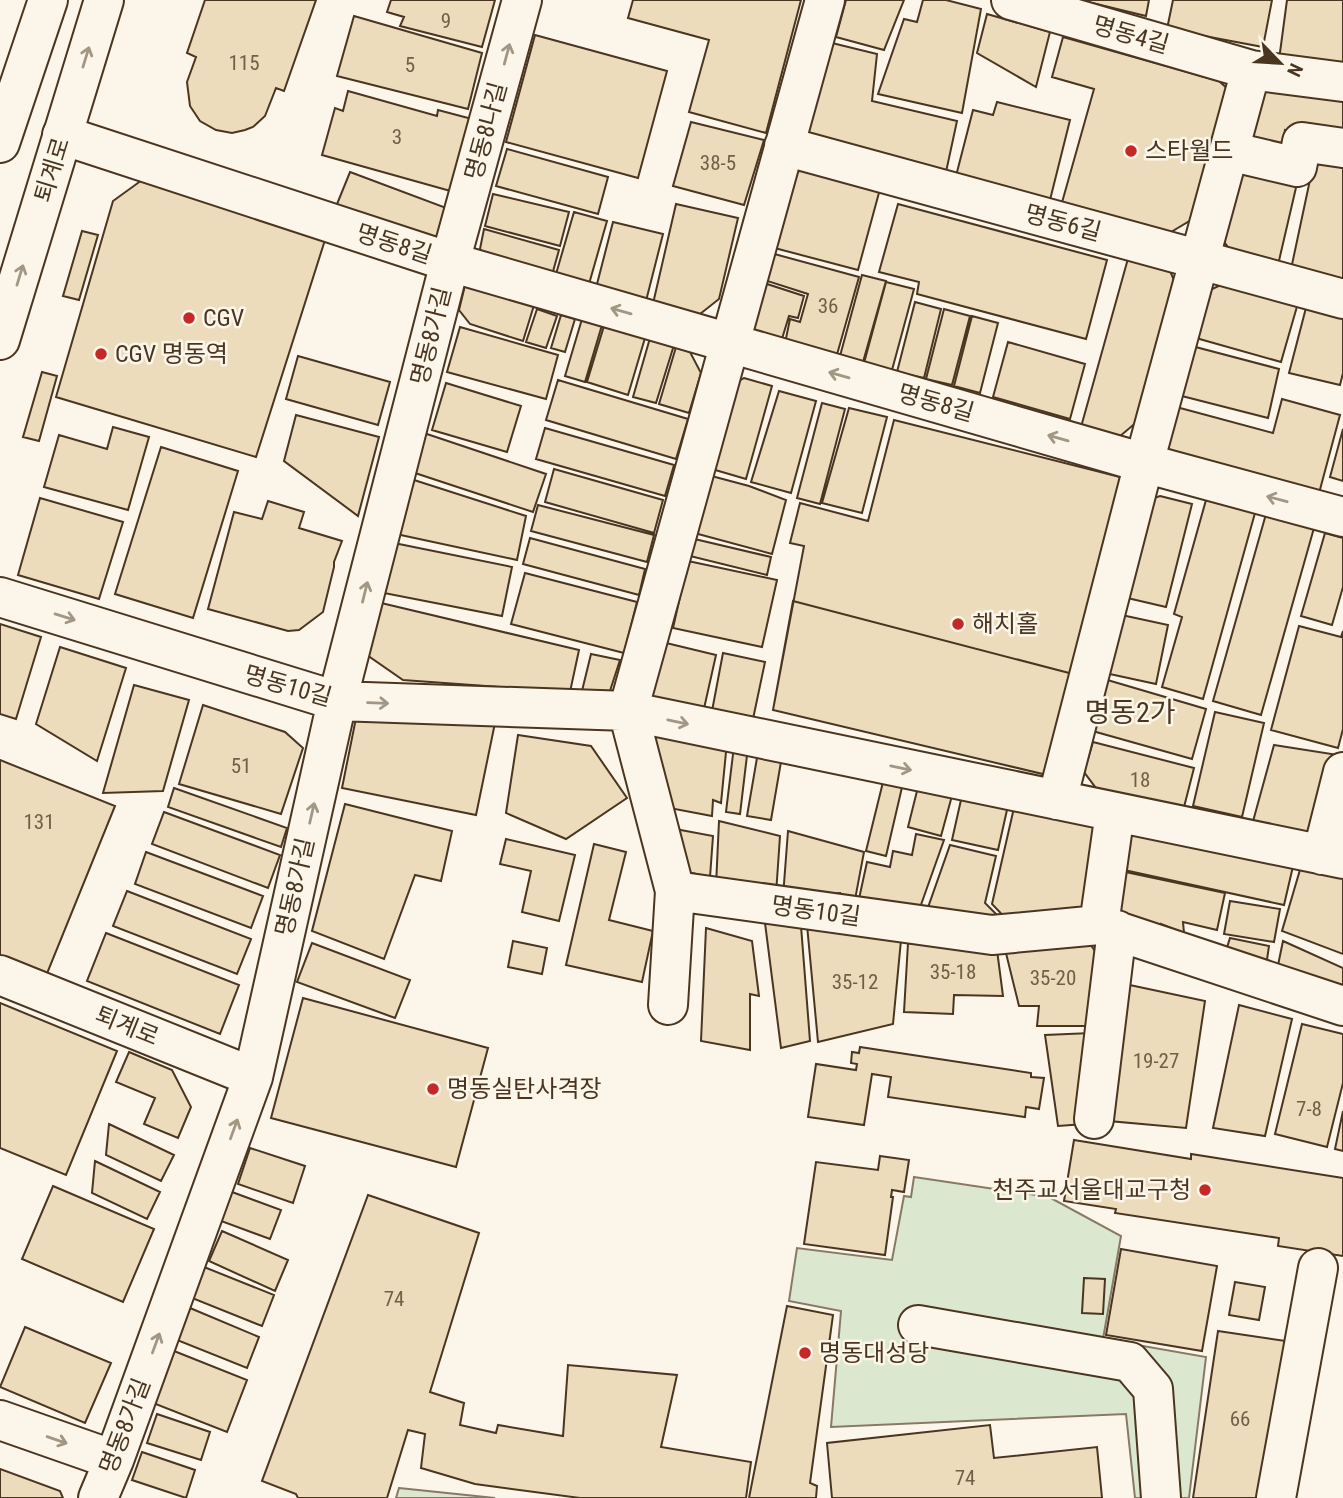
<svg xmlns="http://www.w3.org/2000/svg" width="1343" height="1498" font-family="'Roboto Condensed','Noto Sans KR',sans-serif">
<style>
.green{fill:#dce7d0;stroke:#887966;stroke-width:2}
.building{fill:#ecdcbc;stroke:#4a3520;stroke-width:2}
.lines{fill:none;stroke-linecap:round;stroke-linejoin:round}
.minor-casing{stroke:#4a3520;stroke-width:42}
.major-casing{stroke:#4a3520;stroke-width:42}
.minor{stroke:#fbf6e9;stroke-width:38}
.major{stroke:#fbf6e9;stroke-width:38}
.oneway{stroke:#a29684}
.poi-dot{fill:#c62828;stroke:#fbf6e9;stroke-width:2.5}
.labels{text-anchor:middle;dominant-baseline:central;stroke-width:5;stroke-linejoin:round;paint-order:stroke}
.number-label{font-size:21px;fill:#725f47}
.street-label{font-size:24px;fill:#4a3520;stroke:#fbf6e9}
.poi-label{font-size:24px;fill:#4a3520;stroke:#fbf6e9;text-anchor:start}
.quarter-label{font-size:28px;fill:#4a3520;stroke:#fbf6e9}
</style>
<rect width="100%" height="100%" fill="#fbf6e9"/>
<!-- green -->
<path class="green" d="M914 1177 1049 1197 1121 1236 1103 1339 1206 1357 1189 1498H1135L1126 1414 831 1427 841 1311 789 1301 797 1248 892 1260 904 1196 911 1197Z
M399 1488 495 1498H396Z"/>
<!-- building -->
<path class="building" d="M205 0H316L284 91 276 88 265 116 253 127 245 130 232 133 216 130 200 121 190 106 187 82 196 57 187 53Z
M391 0H495L482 47 400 26 404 17 387 12Z
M633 0H801L766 133 689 112 709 40 628 18Z
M846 0H904L884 50 836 37Z
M923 0H946L981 9 962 113 878 94 904 19 917 22Z
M1080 0H1149L1146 16Z
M1173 0H1272L1263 47 1167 29Z
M1287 0H1343V68L1279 60Z
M987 14 1050 32 1036 87 977 53Z
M354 16 482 53 468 109 337 76Z
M535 35 667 71 638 178 506 142Z
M1063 37 1219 81 1231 92 1196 217 1166 235 1061 206 1094 89 1052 77Z
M832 43 877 54 872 101 957 121 946 172 807 135Z
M1255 78 1343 92V140L1285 130 1281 154 1243 148Z
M348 91 437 116 438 110 472 119 454 192 322 155 335 108 343 111Z
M997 102 1070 120 1050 200 956 176 973 110 993 115Z
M691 122 764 140 744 205 673 186Z
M507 149 608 177 598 214 496 186Z
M1314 161 1343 167V285L1290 274Z
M1239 165 1298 179 1278 265 1234 255 1222 239Z
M804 168 880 189 858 270 767 246 785 181Z
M350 172 457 212 445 253 333 214Z
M142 180 325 240 256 457 56 397 113 201Z
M493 194 569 212 560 246 485 226Z
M676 204 738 218 719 299 695 318 652 308Z
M898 204 1107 260 1086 339 917 294 919 282 879 272Z
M574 212 607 221 589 284 556 274Z
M613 222 663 234 646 301 596 288Z
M484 229 559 250 552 275 490 260 480 249Z
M82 231 98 235 79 300 63 296Z
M767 252 859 277 836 358 785 343 790 319 800 322 808 294 761 279Z
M1129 255 1168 266 1176 285 1138 421 1119 437 1081 427Z
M862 275 886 281 863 362 840 356Z
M466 281 535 302 523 341 470 324 459 310Z
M761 282 804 296 798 318 789 316 781 342 756 334 750 321Z
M886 282 914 289 892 370 864 363Z
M1225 283 1298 303 1281 362 1196 338 1210 290Z
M915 302 941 309 924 378 897 372Z
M1307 304 1343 313V373L1340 385 1289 373Z
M537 309 557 316 546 348 526 342Z
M944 309 970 316 952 385 926 379Z
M561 315 575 319 565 352 551 348Z
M972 316 998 323 980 393 954 386Z
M582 319 602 325 585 382 565 376Z
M604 326 645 338 628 395 587 382Z
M460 327 558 355 546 399 447 372Z
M650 338 674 345 656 403 633 397Z
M1008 342 1085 364 1070 419 993 397Z
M1188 345 1279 369 1268 418 1174 394Z
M676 347 690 352 701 373 689 413 659 404Z
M298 356 390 382 378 425 286 399Z
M42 372 57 376 39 441 23 437Z
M744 378 772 386 746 479 705 467 726 389Z
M558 380 688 419 676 459 546 420Z
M446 383 521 406 507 452 432 430Z
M779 391 816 401 791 493 751 482Z
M1282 399 1340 415 1318 497 1174 459 1160 437 1169 405 1273 433Z
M822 403 845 409 820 504 797 498Z
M849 408 887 417 862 513 822 503Z
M296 415 379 437 358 516 284 461Z
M894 420 1124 478 1047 775 773 710 804 546 790 543 800 503 868 521Z
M113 427 149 437 128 510 44 487 59 435 107 449Z
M545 428 674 465 665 496 536 459Z
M1343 429V481L1330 477Z
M418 431 546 474 533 512 415 473Z
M161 447 238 471 193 618 115 594Z
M554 469 663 500 654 533 545 502Z
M704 474 749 486 786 500 772 554 687 531Z
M414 480 526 516 517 560 396 534Z
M1160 496 1192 504 1166 607 1123 597 1148 500Z
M40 498 123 522 99 599 18 575Z
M1206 500 1255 513 1203 699 1162 687 1182 617 1174 614Z
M268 501 304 512 299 528 342 541 334 562V567L323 612 299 630 288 631 208 609 234 512 262 519Z
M538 505 654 535 647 562 531 531Z
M1266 514 1314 528 1261 715 1213 701Z
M1325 533 1343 538V587L1332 625 1301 616Z
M686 537 771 557 767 575 682 554Z
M530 538 645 569 639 595 523 564Z
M394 543 512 567 502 616 384 593Z
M688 561 777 580 762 647 673 628Z
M525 573 637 602 624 653 511 624Z
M793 601 1073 674 1047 775 773 710Z
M377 602 579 650 570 692 403 680 367 655Z
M1117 614 1168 625 1156 684 1105 673Z
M0 624 41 637 16 719 0 714Z
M1299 626 1341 637 1343 631V729L1338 748 1271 730Z
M662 642 716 655 703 713 666 705 650 694Z
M60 647 126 668 97 761 36 724Z
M723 653 765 662 753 719 712 711Z
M591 654 620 660 608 697 581 695Z
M1104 679 1206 709 1192 759 1089 730Z
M134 685 189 700 163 791 103 793Z
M203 705 285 732 303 748 281 814 179 784Z
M1215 712 1264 723 1242 817 1193 806Z
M356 718 495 723 476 815 342 788Z
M518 735 591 746 627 798 566 839 506 813Z
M643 735 727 742 721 803 713 800 712 816 664 807Z
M1093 742 1194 768 1183 811 1096 788 1084 772Z
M1274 745 1338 755 1316 839 1252 825Z
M734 746 748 747 740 814 726 812Z
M758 752 782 756 771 820 747 816Z
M0 760 115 806 46 976 0 958Z
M884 778 903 783 886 856 866 851Z
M919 783 953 792 941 836 908 827Z
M174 788 287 828 281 847 168 807Z
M963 791 1009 801 998 850 952 840Z
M1016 799 1098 816 1082 914 1011 924 992 904Z
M345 804 452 831 441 881 415 875 384 959 312 931Z
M164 812 280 855 268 888 152 844Z
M719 821 780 836 776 894 716 886Z
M1125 825 1294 862 1284 905 1115 868Z
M670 828 713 836 710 877 683 871Z
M788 831 864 852 854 905 839 903 840 893 783 897Z
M916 834 944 840 917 916 857 908 867 862 890 867 893 851 912 855Z
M506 839 575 855 559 921 522 912 531 871 500 864Z
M594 844 626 852 609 920 653 931 642 982 566 965Z
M950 845 996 856 985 903 1007 925 925 916Z
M146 852 263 896 251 928 135 884Z
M1302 863 1343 873V954L1282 931Z
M1116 870 1225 893 1217 930 1183 922 1184 933 1161 924V934L1105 922Z
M127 891 251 939 237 974 113 926Z
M1230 901 1280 909 1274 942 1224 934Z
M765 923 801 926 810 1041 781 1048Z
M807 925 901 940 893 1024 818 1042Z
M706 928 752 941 759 996 750 994V1050L701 1041Z
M106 933 239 985 220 1034 87 981Z
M1085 937 1095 951 1091 1026H1037L1039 1006H1019L1005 949Z
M1230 938 1269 946 1265 973 1224 957Z
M513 941 547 948 542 974 508 967Z
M1283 941 1343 968V992L1277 970Z
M312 943 410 980 395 1018 297 982Z
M908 943 997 950 1003 996 954 995 953 1014 904 1012Z
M1125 984 1205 1001 1186 1128 1109 1121Z
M303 998 488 1048 456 1167 271 1118Z
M0 1003 117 1051 66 1175 0 1148Z
M1239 1005 1292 1019 1265 1136 1213 1128Z
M1302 1024 1343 1034V1083L1327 1147 1275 1134Z
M1091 1033 1085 1124 1058 1126 1045 1035Z
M860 1047 1031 1073V1077L1044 1078 1039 1109 1026 1107 1025 1117 888 1097 891 1077 872 1074 864 1125 808 1117 816 1064 856 1070 857 1064 851 1063 852 1052 859 1053Z
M129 1052 172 1070 191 1107 178 1138 144 1124 155 1098 116 1082Z
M1343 1111V1151L1335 1149Z
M109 1124 174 1155 161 1181 106 1155Z
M1074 1140 1191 1159V1154L1343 1178V1256L1278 1246 1279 1238 1115 1213 1116 1209 1064 1201Z
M250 1148 305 1166 293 1203 238 1184Z
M880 1156 909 1160 904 1192 892 1190 891 1197H893L885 1255 804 1244 816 1162 878 1170Z
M95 1161 160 1192 147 1219 92 1193Z
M53 1186 154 1229 123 1302 22 1259Z
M232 1192 281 1210 270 1239 221 1221Z
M368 1195 479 1233 430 1392 464 1403 460 1425 496 1433 498 1425 563 1436 568 1365 677 1375 661 1447 751 1462 746 1498H580L475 1484 421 1468 425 1434 408 1430 387 1498H298L296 1494 262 1481Z
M222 1231 288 1260 275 1291 209 1261Z
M1121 1249 1217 1266 1202 1351 1106 1335Z
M204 1267 274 1295 262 1326 192 1298Z
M1084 1278 1105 1279 1103 1314 1082 1313Z
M1235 1282 1265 1287 1259 1320 1229 1315Z
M787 1306 833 1315 810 1483 817 1486 816 1498H749Z
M190 1308 259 1337 247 1368 177 1340Z
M25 1327 111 1363 85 1423 0 1387Z
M1218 1331 1286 1341 1264 1498H1193Z
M174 1351 247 1380 227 1432 153 1403Z
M157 1414 210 1432 201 1460 147 1443Z
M990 1425 994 1458 1097 1447 1102 1498H832L827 1443Z
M142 1452 195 1470 186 1498 132 1480Z
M0 1469 60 1491 63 1498H0Z"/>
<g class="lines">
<defs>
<path id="minor" d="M825 0 628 711 675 891 992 935 1099 925 1343 1006
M1011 0 1251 70 1343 82
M62 135 450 262 1144 463 1343 517
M784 146 1343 299
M1229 151 1297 167 1302 142 1343 148
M0 597 337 701 628 711 1343 859
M1057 800 1144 463 1251 70
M1322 855 1343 772
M1099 925 1115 812
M0 975 253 1077
M668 1005 675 891
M1094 1119 1117 930
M918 1325 1130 1362 1153 1389 1161 1498
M0 1420 114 1460
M98 1498 114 1460 253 1077 337 701 450 262 522 0
M1276 1498 1318 1268"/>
<path id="major" d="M0 143 48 0
M0 340 104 0"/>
</defs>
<!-- minor casing -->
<use href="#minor" class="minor-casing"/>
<!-- major casing -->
<use href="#major" class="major-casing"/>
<!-- minor -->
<use href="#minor" class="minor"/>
<!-- major -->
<use href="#major" class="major"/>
</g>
<!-- one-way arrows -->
<defs><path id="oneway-shaft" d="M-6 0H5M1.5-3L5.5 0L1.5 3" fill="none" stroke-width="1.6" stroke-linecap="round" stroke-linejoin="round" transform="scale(1.75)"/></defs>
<g class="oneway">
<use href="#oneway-shaft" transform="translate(507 54) rotate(-75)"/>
<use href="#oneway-shaft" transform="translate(86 57) rotate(-73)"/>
<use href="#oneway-shaft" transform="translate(20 275) rotate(-73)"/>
<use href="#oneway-shaft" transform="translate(621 311) rotate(-164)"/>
<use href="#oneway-shaft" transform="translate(839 375) rotate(-164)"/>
<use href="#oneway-shaft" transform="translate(1058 438) rotate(-164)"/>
<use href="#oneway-shaft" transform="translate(1277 499) rotate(-165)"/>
<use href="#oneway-shaft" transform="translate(365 592) rotate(-76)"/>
<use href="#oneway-shaft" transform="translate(65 617) rotate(17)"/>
<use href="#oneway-shaft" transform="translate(378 703) rotate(2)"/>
<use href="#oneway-shaft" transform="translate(678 722) rotate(12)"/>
<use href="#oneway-shaft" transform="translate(901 768) rotate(12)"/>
<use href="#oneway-shaft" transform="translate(312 813) rotate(-77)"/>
<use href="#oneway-shaft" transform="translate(234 1129) rotate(-70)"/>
<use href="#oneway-shaft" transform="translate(156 1343) rotate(-70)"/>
<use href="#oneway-shaft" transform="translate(57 1440) rotate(19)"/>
</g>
<!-- markers -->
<g class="poi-dot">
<circle cx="1131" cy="151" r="7"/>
<circle cx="189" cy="318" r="7"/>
<circle cx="101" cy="354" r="7"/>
<circle cx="958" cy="624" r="7"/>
<circle cx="433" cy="1089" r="7"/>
<circle cx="1205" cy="1190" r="7"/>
<circle cx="805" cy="1353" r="7"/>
</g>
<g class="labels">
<!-- number labels -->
<g class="number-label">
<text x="446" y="21">9</text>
<text x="244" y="63">115</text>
<text x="410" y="65">5</text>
<text x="397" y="137">3</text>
<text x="718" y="163">38-5</text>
<text x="828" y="306">36</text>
<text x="241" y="766">51</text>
<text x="1140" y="780">18</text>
<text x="39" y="822">131</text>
<text x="953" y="972">35-18</text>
<text x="1053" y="978">35-20</text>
<text x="855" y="982">35-12</text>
<text x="1156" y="1061">19-27</text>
<text x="1309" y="1109">7-8</text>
<text x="394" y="1299">74</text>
<text x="1240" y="1419">66</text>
<text x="965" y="1478">74</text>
</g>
<!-- street labels -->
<g class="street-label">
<text transform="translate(1131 35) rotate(16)">명동4길</text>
<text transform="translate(486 131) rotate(-75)">명동8나길</text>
<text transform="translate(52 170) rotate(-73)">퇴계로</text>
<text transform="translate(1063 223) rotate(15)">명동6길</text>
<text transform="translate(394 244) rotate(18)">명동8길</text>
<text transform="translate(431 336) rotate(-76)">명동8가길</text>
<text transform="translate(936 403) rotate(16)">명동8길</text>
<text transform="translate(288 686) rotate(16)">명동10길</text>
<text transform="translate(295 887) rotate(-77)">명동8가길</text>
<text transform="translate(816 911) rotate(8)">명동10길</text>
<text transform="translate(127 1026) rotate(22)">퇴계로</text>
<text transform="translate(125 1426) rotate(-69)">명동8가길</text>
</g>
<!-- poi labels -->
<g class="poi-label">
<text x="1145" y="151">스타월드</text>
<text x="203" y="318">CGV</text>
<text x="115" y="354">CGV 명동역</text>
<text x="972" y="624">해치홀</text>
<text x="447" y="1089">명동실탄사격장</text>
<text x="1191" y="1190" text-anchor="end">천주교서울대교구청</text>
<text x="819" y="1353">명동대성당</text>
</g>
<!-- quarter labels -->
<g class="quarter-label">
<text x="1130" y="712">명동2가</text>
</g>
</g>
<!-- north arrow -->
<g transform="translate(1280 63) rotate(115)" stroke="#fbf6e9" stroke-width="5" paint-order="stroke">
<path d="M0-5L12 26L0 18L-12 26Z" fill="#4a3520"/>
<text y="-10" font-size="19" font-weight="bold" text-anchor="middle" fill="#4a3520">N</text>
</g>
</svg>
